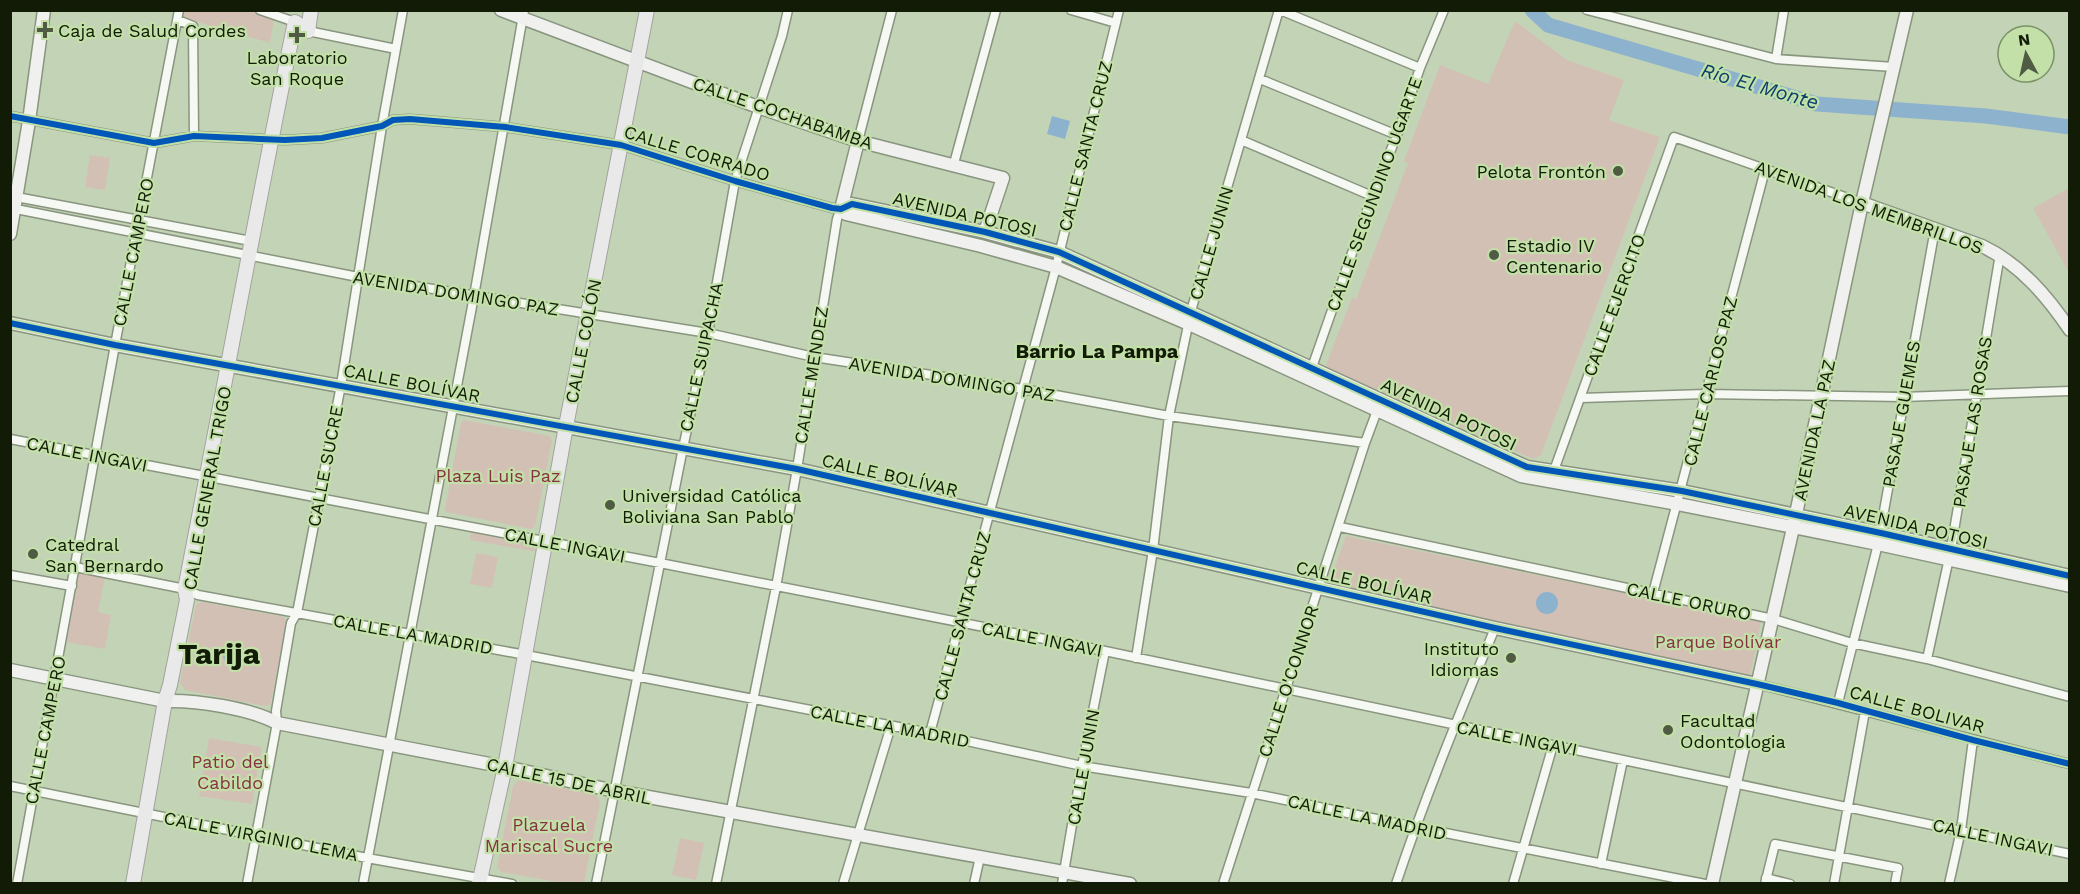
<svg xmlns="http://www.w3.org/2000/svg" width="2080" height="894" font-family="'Work Sans',sans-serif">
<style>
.green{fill:#d3c0b5}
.water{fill:#8db2cd}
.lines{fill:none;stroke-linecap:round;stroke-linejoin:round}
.river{stroke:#8db2cd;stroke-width:15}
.street-casing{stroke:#89957f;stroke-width:11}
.secondary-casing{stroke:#89957f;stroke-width:15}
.primary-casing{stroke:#a1a39e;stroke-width:16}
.street{stroke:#f6f8f4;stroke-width:8}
.secondary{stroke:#f0f1ef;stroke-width:12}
.primary{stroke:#eae9ea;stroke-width:14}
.cycleway-casing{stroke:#c2e0a8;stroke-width:10}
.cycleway{stroke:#0057b8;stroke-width:6}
.poi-dot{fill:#4f5b43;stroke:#c2e0a8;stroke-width:2}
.labels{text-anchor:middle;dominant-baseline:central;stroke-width:4.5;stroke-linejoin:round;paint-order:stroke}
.poi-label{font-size:18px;fill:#111b06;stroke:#c2e0a8;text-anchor:start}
.street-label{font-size:18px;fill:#111b06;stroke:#c2e0a8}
.park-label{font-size:18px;fill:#883143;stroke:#c2e0a8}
.water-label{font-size:20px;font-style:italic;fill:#0b3f6e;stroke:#c2e0a8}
.neighbourhood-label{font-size:20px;font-weight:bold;fill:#111b06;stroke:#c2e0a8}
.town-label{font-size:30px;font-weight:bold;fill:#111b06;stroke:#c2e0a8}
</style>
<rect width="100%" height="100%" fill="#c3d3b5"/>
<!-- green -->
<path class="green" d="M182 11H250L274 19 270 43 181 17Z
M1515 21 1567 60 1624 80 1609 120 1660 137 1541 455 1533 459 1329 369 1326 365 1352 298 1356 299 1408 163 1404 161 1440 65 1488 84Z
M90 155 110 158 105 190 85 187Z
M2069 188V273L2033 208Z
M464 420 550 436 552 441 535 526 531 529 446 512 445 509 461 423Z
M471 532 537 544 539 547 538 552 470 540Z
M1346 536 1761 621 1750 677 1329 584Z
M476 553 498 557 492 588 470 584Z
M83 572 105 576 98 612 111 615 105 649 66 642 78 573Z
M202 602 281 616 286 619 287 624 270 705 265 706 185 690 180 683 196 605Z
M209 738 262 747 252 804 199 796Z
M519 780 595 794 600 802 584 883H562L501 872 497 867 513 786Z
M680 838 704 843 696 880 672 875Z"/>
<!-- water -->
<path class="water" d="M1052 116 1070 121 1065 139 1047 134Z
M1536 603a11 11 0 1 1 22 0a11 11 0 1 1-22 0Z
M223 655a8 8 0 1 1 16 0a8 8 0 1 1-16 0Z"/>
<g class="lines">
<!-- river -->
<path class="river" d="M1532 10 1548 25 1817 104 1986 116 2070 127"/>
<defs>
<path id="street" d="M260 10 295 22
M1071 10 1116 23
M1280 10 1420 68
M1587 10 1776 59 1894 67
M178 20 193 26 194 136
M308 31 396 49
M1776 59 1784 10
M1260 79 1397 135
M10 116 154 143 194 136 285 140 322 138 382 126 393 120 410 119 505 127 621 145 735 181 832 208 841 209 837 219 797 469 776 587 716 884
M1241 140 1372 196
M858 141 892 10
M953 167 996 10
M11 196 251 241
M11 208 358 277 708 333 814 357 1023 389 1169 416 1365 443
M1310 373 1372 196 1397 135 1420 68 1444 10
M1581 398 1705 394 1903 397 2070 391
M10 439 660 563 1105 651 2070 854
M1552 476 1674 137 1862 203
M1340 527 1773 619 1852 643 1927 659 2070 697
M75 567 185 589 198 595 526 655 930 733 1082 766 1251 793 1415 827 1705 884
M10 575 72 586
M1653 593 1765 170
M1136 658 1153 550 1169 416 1191 311 1279 10
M1927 659 1951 549 2000 254
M1757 684C1861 709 1965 738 2070 764
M1838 703 1878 544 1935 229
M930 733 1056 267 1119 10
M10 786 367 858 512 884
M1601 864 1623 760
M1766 878 1790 884
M17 884 115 345 179 10
M247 884 277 723 276 711 291 623 297 613 341 385 382 126 403 10
M363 884 474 296 524 10
M596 884 683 448 708 333 735 181 782 36 788 10
M843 884 891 726
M974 884 980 857
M1062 884 1082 766 1105 651
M1223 884 1365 443 1378 408
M1396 884C1425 797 1460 712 1495 628
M1513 884 1553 745
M1765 884 1775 844 1898 868 1895 884
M1834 884 1865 711
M1949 884 1961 830 1973 740"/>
<path id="secondary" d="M501 10 758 107 858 141 1003 178 985 232
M1862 203 1982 246C2020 264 2047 296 2070 330
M841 209 846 214 981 246 1056 267 1189 324 1521 476 1678 504 1878 544 2070 586
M841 209 852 204 985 232 1059 252 1527 467 1682 491 1881 533 2070 576
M841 209 858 141
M10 234 29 121 44 10
M10 323 115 345 797 469 1495 628 1757 684
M10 670 165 701C196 700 249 708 277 723L505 767 615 791 1130 884
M1712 884 1793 528 1862 203 1907 10"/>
<path id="primary" d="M133 884 165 701 170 685 187 600 185 589C222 400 256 211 295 22L308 31 311 10
M479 884 505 767 566 426 647 10"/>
</defs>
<!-- street casing -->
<use href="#street" class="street-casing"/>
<!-- secondary casing -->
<use href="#secondary" class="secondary-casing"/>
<!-- primary casing -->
<use href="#primary" class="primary-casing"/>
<!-- street -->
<use href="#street" class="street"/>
<!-- secondary -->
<use href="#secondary" class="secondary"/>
<!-- primary -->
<use href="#primary" class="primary"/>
<defs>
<path id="cycleway" d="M10 116 154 143 194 136 285 140 322 138 382 126 393 120 410 119 505 127 621 145 735 181 832 208 841 209 852 204 985 232 1059 252 1527 467 1682 491 1881 533 2070 576
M10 323 115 345 797 469 1495 628 1757 684 1838 703 1973 740 2070 764"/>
</defs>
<!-- cycleway casing -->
<use href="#cycleway" class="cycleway-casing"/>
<!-- cycleway -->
<use href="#cycleway" class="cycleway"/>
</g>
<!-- markers -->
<g class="poi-dot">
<path d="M42 21h6v6h6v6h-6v6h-6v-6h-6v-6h6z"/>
<path d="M294 26h6v6h6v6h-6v6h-6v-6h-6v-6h6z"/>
<circle cx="1618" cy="171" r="6"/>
<circle cx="1494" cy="255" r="6"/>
<circle cx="610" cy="505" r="6"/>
<circle cx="33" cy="554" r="6"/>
<circle cx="1511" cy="658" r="6"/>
<circle cx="1668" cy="730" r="6"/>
</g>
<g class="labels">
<!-- poi labels -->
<g class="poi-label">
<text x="58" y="30">Caja de Salud Cordes</text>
<text x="297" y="57" text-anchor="middle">Laboratorio<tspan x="297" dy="21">San Roque</tspan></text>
<text x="1606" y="171" text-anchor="end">Pelota Frontón</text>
<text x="1506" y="245">Estadio IV<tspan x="1506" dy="21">Centenario</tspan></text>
<text x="622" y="495">Universidad Católica<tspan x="622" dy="21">Boliviana San Pablo</tspan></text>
<text x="45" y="544">Catedral<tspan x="45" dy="21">San Bernardo</tspan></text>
<text x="1499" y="648" text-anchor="end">Instituto<tspan x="1499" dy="21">Idiomas</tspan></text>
<text x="1680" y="720">Facultad<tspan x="1680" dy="21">Odontologia</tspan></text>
</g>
<!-- street labels -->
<g class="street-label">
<text transform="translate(783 113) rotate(19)">CALLE COCHABAMBA</text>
<text transform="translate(1085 146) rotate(-76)">CALLE SANTA CRUZ</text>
<text transform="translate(697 153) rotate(17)">CALLE CORRADO</text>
<text transform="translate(1374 194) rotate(-70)">CALLE SEGUNDINO UGARTE</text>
<text transform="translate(1869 207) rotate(20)">AVENIDA LOS MEMBRILLOS</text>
<text transform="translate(965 214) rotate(13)">AVENIDA POTOSI</text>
<text transform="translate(1211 243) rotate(-74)">CALLE JUNIN</text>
<text transform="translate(133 252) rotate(-79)">CALLE CAMPERO</text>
<text transform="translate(456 293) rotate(9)">AVENIDA DOMINGO PAZ</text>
<text transform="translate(1614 305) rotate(-70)">CALLE EJERCITO</text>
<text transform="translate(583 341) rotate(-79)">CALLE COLÓN</text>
<text transform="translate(701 357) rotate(-78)">CALLE SUIPACHA</text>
<text transform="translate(811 375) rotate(-81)">CALLE MENDEZ</text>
<text transform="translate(952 379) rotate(9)">AVENIDA DOMINGO PAZ</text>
<text transform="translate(1710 381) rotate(-76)">CALLE CARLOS PAZ</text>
<text transform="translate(412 383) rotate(11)">CALLE BOLÍVAR</text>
<text transform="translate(1449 414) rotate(25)">AVENIDA POTOSI</text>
<text transform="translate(1901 414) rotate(-80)">PASAJE GUEMES</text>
<text transform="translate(1972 422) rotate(-81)">PASAJE LAS ROSAS</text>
<text transform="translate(1814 430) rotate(-78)">AVENIDA LA PAZ</text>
<text transform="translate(87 454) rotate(11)">CALLE INGAVI</text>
<text transform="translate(325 466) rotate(-79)">CALLE SUCRE</text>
<text transform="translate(890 475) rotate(13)">CALLE BOLÍVAR</text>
<text transform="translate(207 488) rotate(-80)">CALLE GENERAL TRIGO</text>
<text transform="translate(1916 526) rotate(13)">AVENIDA POTOSI</text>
<text transform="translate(565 545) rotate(11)">CALLE INGAVI</text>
<text transform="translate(1364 582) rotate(13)">CALLE BOLÍVAR</text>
<text transform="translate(1689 601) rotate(12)">CALLE ORURO</text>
<text transform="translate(962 616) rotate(-75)">CALLE SANTA CRUZ</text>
<text transform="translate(413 634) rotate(10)">CALLE LA MADRID</text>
<text transform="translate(1042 639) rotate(11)">CALLE INGAVI</text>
<text transform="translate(1288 681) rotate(-72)">CALLE O'CONNOR</text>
<text transform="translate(1917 709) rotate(15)">CALLE BOLIVAR</text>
<text transform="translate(890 726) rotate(11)">CALLE LA MADRID</text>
<text transform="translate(45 730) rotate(-79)">CALLE CAMPERO</text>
<text transform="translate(1517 738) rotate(11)">CALLE INGAVI</text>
<text transform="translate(1083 767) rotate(-80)">CALLE JUNIN</text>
<text transform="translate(569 781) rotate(12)">CALLE 15 DE ABRIL</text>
<text transform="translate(1367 817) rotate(12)">CALLE LA MADRID</text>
<text transform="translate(261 836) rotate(11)">CALLE VIRGINIO LEMA</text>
<text transform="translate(1993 837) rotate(12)">CALLE INGAVI</text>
</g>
<!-- park labels -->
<g class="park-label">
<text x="498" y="475">Plaza Luis Paz</text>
<text x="1718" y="641">Parque Bolívar</text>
<text x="230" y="761">Patio del<tspan x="230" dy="21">Cabildo</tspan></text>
<text x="549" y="824">Plazuela<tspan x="549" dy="21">Mariscal Sucre</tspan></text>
</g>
<!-- water labels -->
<g class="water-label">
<text transform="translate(1760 86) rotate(16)">Río El Monte</text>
</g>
<!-- neighbourhood labels -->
<g class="neighbourhood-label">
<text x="1097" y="351">Barrio La Pampa</text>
</g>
<!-- town labels -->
<g class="town-label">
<text x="219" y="653">Tarija</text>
</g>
</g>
<!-- border -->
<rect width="2080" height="894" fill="none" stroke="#111b06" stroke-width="24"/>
<!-- north arrow -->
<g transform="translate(2026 54) rotate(352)"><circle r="28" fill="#c2e0a8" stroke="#7b9167" stroke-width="1.5"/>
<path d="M0-4.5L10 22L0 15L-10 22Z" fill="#4f5b43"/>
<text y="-9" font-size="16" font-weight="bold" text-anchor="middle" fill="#111b06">N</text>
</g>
</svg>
